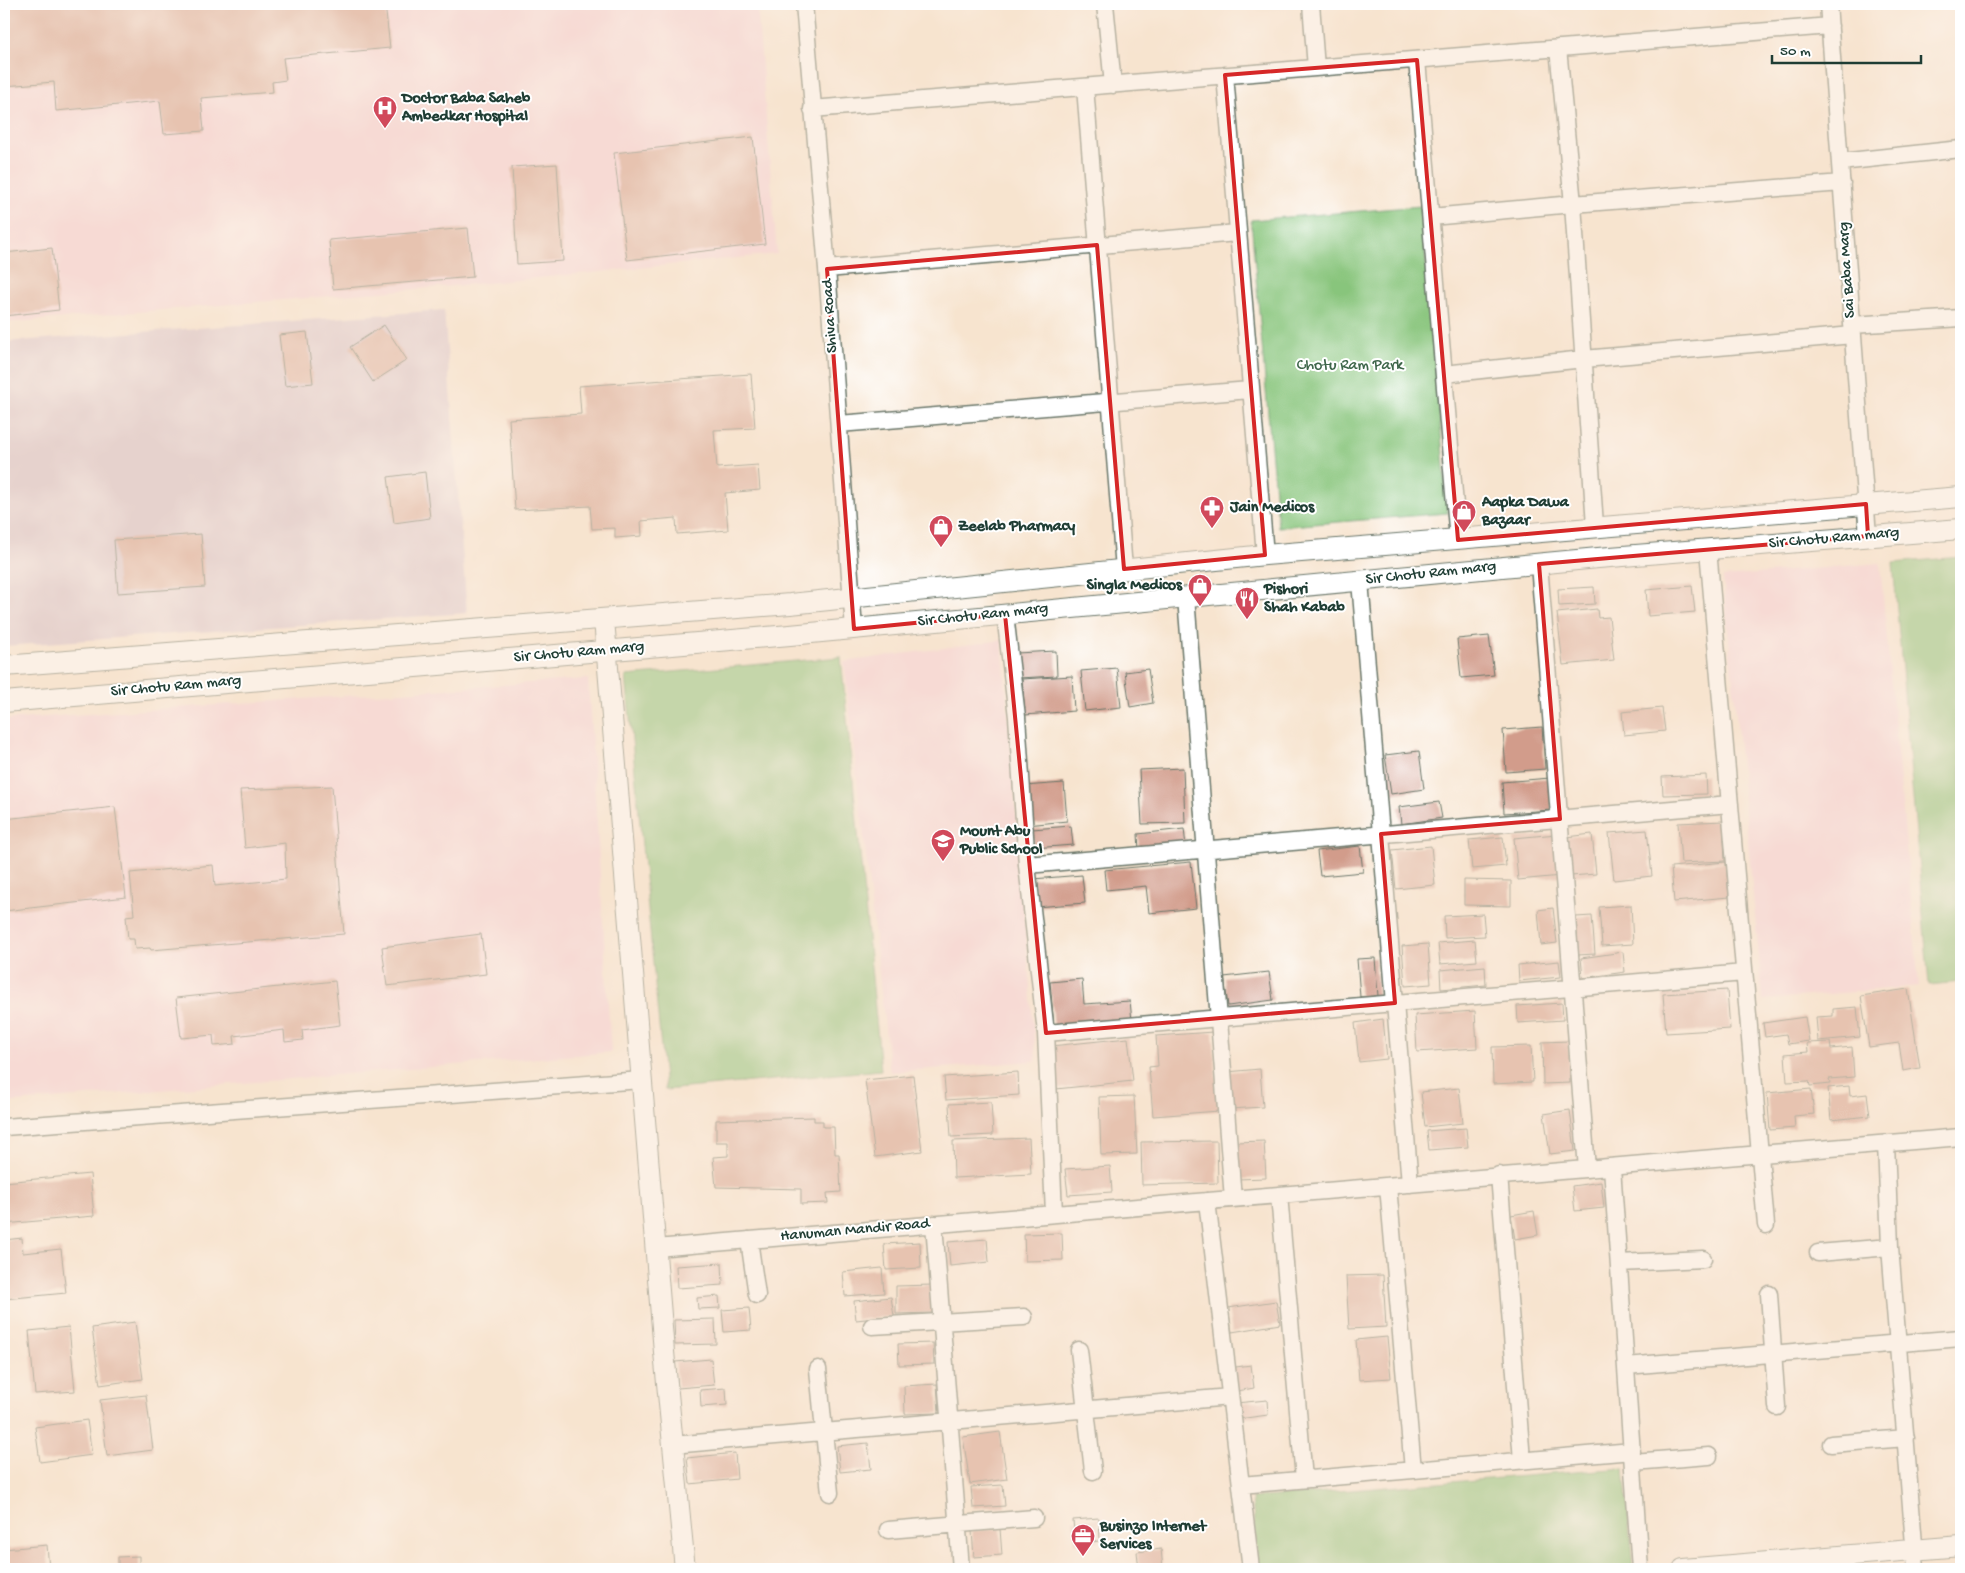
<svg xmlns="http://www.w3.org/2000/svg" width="1965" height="1573" font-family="'Gochi Hand',sans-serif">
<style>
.built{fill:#f5cfd9}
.industrial{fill:#d1bdcb}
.green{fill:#88c57c;stroke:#548158}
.building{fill:#d29c8b}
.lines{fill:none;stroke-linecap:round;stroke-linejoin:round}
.minor-casing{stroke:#6b776a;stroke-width:19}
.tertiary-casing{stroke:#6b776a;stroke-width:22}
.minor{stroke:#fff;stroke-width:16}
.tertiary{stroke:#fff;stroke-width:20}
.marked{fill:none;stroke:#d62828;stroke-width:4;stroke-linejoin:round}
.labels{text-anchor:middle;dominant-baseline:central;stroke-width:4;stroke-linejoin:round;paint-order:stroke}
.poi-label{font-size:16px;font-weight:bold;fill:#1f3d34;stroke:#fff;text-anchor:start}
.street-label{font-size:16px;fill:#1f3d34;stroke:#fff}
.park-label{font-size:16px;fill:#3e664a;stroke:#fff}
</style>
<rect width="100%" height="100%" fill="#fff"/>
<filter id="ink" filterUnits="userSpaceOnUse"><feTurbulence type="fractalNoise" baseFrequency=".02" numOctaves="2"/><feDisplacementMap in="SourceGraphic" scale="10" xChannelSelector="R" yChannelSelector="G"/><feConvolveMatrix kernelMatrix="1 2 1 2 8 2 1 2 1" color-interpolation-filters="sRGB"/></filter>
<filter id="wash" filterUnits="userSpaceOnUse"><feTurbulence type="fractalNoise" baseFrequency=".0096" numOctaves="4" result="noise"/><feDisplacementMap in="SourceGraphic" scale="20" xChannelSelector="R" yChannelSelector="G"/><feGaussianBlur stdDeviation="1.12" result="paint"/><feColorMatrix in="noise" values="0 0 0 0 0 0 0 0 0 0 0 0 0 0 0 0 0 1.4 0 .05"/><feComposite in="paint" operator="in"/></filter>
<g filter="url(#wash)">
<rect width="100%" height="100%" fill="#f7e4cf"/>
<!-- built -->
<path class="built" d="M4 4H757L777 254 489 283 4 323Z
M1880 563 1919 986 1763 1000 1723 577Z
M1002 640 1036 1061 890 1072 844 662Z
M588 679 611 1052 4 1103V720Z"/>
<!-- industrial -->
<path class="industrial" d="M444 310 467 613 4 646V342Z"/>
<!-- green -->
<path class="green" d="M1421 206 1448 513 1278 527 1251 220Z
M1961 557V982L1929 985 1893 563Z
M841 657 881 1070 665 1090 626 676Z
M1624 1468 1633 1569H1258L1252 1498Z"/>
<g id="blocks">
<!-- building -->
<path class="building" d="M4 4H385L390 48 283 58 286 80 272 82 273 92 201 98 204 131 164 134 160 101 56 111 54 82 4 86Z
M753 137 765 244 627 260 614 153Z
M557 164 563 261 517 264 512 167Z
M468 228 473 277 333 289 329 240Z
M52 248 59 310 4 316V253Z
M384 325 407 360 373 382 350 347Z
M307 332 313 383 285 386 279 335Z
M751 374 755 428 714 430 717 468 758 465 760 490 725 493 728 530 677 534 676 518 641 521 642 536 615 538V528L592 529 590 506 515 510 509 419 581 414 579 386Z
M425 472 430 518 394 523 388 477Z
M201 534 205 587 118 593 114 540Z
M1692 586 1695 612 1648 616 1646 590Z
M1594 587 1595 604 1559 606 1558 589Z
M1597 609 1598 618 1609 617 1614 660 1563 665 1557 613Z
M1489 636 1494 675 1461 678 1457 639Z
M1056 651 1057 676 1018 678 1016 653Z
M1117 668 1121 707 1085 711 1081 671Z
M1148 669 1153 703 1130 707 1125 672Z
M1072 676 1074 711 1025 715 1022 679Z
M1662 708 1665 731 1624 735 1622 712Z
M1542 727 1545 769 1506 772 1503 730Z
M1419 751 1424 789 1391 794 1385 755Z
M1183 768 1185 823 1142 824 1139 770Z
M1706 775 1707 794 1663 795 1662 777Z
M1550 778 1552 810 1504 813 1502 782Z
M1064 783 1067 821 1027 825 1024 786Z
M332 786 344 934 151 950 150 948 135 949 134 939H128L126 916 134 915 130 873 213 865 215 886 286 879 285 843 245 848 240 790Z
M1439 802 1442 818 1401 824 1399 807Z
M115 807 126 897 4 911V819Z
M1723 821 1725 861 1681 863 1678 823Z
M1071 826 1073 845 1034 848 1032 829Z
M1184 829 1186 846 1139 851 1138 834Z
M1647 830 1652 876 1614 880 1609 833Z
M1557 834 1561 876 1518 880 1514 838Z
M1592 834 1596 874 1571 876 1567 837Z
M1503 837 1506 866 1472 869 1469 840Z
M1360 846 1363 872 1320 876 1317 851Z
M1431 846 1435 885 1396 889 1392 850Z
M1191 862 1196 908 1149 913 1146 886 1106 890 1104 870Z
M1726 862 1729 897 1674 902 1671 867Z
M1082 875 1085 903 1036 907 1033 879Z
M1464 880 1511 881V906L1464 905Z
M1631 905 1633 944 1602 946 1599 907Z
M1553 908 1557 943 1541 945 1538 910Z
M1483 914 1485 936 1445 938 1444 916Z
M1592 916 1595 954 1578 955 1576 917Z
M481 934 486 974 387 986 382 947Z
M1475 940 1477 961 1440 964 1438 943Z
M1428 944 1431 984 1405 986 1402 946Z
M1623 952 1625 972 1583 978 1581 958Z
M1375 958 1378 996 1360 997 1357 959Z
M1559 961 1561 977 1519 981 1518 965Z
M1485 966 1486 985 1441 989 1440 970Z
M1269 972 1273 1000 1228 1006 1224 977Z
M1082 979 1084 1004 1130 1001 1132 1021 1054 1028 1050 982Z
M335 981 340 1025 302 1030 303 1040 285 1042 284 1030 234 1036 235 1044 214 1046 213 1035 181 1038 176 998Z
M1908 989 1920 1068 1903 1071 1899 1043 1869 1047 1861 996Z
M1727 990 1730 1029 1666 1033 1663 994Z
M1562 1003 1563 1020 1518 1023 1517 1006Z
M1857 1007 1860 1037 1818 1041 1816 1017 1833 1016V1009Z
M1475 1011 1477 1048 1417 1052 1415 1015Z
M1805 1017 1809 1041 1788 1044 1786 1034 1765 1037 1763 1023Z
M1383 1019 1387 1059 1359 1062 1355 1023Z
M1213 1032 1219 1111 1153 1116 1149 1067 1158 1066 1156 1036Z
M1128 1038 1133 1081 1056 1089 1051 1046Z
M1569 1041 1570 1083 1543 1084 1542 1042Z
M1830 1042 1831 1049 1852 1047 1854 1077 1829 1079 1830 1084 1810 1086 1809 1081 1787 1082 1785 1054 1808 1052 1807 1043Z
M1531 1046 1533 1082 1493 1084 1492 1047Z
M1260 1069 1263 1107 1230 1109 1227 1072Z
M1018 1072 1019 1095 946 1100 944 1077Z
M913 1075 922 1151 875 1157 865 1080Z
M1849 1086 1850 1096 1867 1094 1870 1116 1831 1120 1828 1088Z
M1459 1088 1463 1123 1425 1127 1421 1092Z
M1811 1089 1814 1114 1794 1116 1795 1128 1770 1130 1767 1093Z
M1134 1096 1137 1154 1101 1155 1099 1097Z
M991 1102 993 1135 951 1137 949 1104Z
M1570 1110 1575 1151 1550 1154 1544 1114Z
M814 1117V1121H823V1127H834L835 1154H839L841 1192 827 1193 828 1203 801 1204V1189L716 1187 713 1157 728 1156V1142H716V1120Z
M1466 1128 1468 1147 1429 1150 1427 1131Z
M1029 1138 1031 1174 954 1178 953 1141Z
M1217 1141 1218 1183 1142 1185 1141 1142Z
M1264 1141 1266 1178 1238 1179 1236 1142Z
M1110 1166 1112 1192 1068 1195 1065 1169Z
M90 1174 94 1216 4 1224V1182Z
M1601 1182 1604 1208 1575 1211 1572 1186Z
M1534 1211 1538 1235 1515 1239 1511 1215Z
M1062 1233 1063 1260 1025 1261 1024 1234Z
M22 1238 23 1253 61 1249 66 1293 4 1299V1240Z
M987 1239 989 1262 950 1266 948 1242Z
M920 1242 921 1268 886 1270 884 1244Z
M722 1263 723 1285 677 1288 676 1266Z
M882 1268 884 1293 845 1296 843 1272Z
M1383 1275 1386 1327 1349 1329 1346 1276Z
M933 1285 934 1313 896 1314V1286Z
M719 1296 720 1308 698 1309 697 1298Z
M891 1297 894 1316 856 1320 854 1301Z
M1276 1301 1280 1324 1232 1332 1228 1308Z
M749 1308 751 1330 724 1332 722 1310Z
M715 1319 716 1344 675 1345 674 1320Z
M135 1322 143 1379 100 1385 92 1328Z
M69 1327 75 1391 35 1394 29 1331Z
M5 1331 9 1366 4 1367V1332Z
M1387 1337 1391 1378 1359 1380 1356 1340Z
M933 1343 934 1364 899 1365 898 1344Z
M711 1359 714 1385 678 1388 675 1362Z
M1251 1365 1254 1388 1232 1392 1228 1368Z
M937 1384 939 1413 905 1414 904 1386Z
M726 1388 727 1405 701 1407 700 1390Z
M146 1395 153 1450 107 1456 100 1400Z
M1267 1400 1268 1415 1238 1419 1236 1403Z
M87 1420 92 1455 40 1462 35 1427Z
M1000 1432 1007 1479 970 1484 963 1437Z
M868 1443 871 1469 840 1472 837 1446Z
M735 1453 737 1479 690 1484 687 1458Z
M1003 1485 1005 1506 973 1508 971 1487Z
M1099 1518 1100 1541 1075 1543 1073 1520Z
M1000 1529 1002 1555 974 1557 972 1531Z
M47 1545 49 1569H4V1549Z
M1161 1549 1163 1569H1139L1137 1552Z
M139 1556V1569H118V1557Z"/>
</g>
</g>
<g filter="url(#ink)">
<use href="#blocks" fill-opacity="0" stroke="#6b776a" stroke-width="1"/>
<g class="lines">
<defs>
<path id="minor" d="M804 4 827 269 854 629
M1105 4 1113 85
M1311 4 1316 68
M1828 4 1868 536
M1558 48 1573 204 1595 526
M1417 60 1458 540
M1225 75 1265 555
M1085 87 1124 569
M812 109 1830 26
M1840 162 1961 149
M1431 217 1573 204 1842 183
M827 269 1237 233
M1852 325 1961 318
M1444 374 1584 359 1853 335
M839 424 1250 390
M1708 549 1766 1225
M1539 564 1587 1169
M1360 581 1410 1184
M1186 597 1233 1199
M1005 614 1017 717 1027 865 1046 1033 1054 1214
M1027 865 1730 804
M1046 1033 1744 973
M4 1127 642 1080
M1886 1143 1890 1247 1916 1569
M1612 1167 1640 1569
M1499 1175 1522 1460
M1388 1186 1413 1470
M1279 1195 1304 1479
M1207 1201 1251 1569
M934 1224 961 1569
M749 1240 757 1295
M656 1248 1961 1137
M1818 1253 1890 1247
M1619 1263 1703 1259
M1769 1294 1777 1407
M872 1326 1024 1317
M1079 1350 1093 1471
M1626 1366 1961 1338
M818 1369 830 1493
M1831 1444 1906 1438
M672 1445 1230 1397
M1633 1462 1709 1456
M1241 1485 1632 1451
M888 1530 1034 1518"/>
<path id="tertiary" d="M604 619 664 1352 685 1569
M4 666 790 604 1265 555 1961 497
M4 702 790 635 1598 558 1961 529
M1683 1569 1961 1546"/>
</defs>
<!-- minor casing -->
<use href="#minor" class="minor-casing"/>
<!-- tertiary casing -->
<use href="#tertiary" class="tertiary-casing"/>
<!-- minor -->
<use href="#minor" class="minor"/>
<!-- tertiary -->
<use href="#tertiary" class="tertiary"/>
</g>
</g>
<!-- marked area -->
<path d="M0 0H1965V1573H0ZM1417 60 1458 540 1866 504 1868 536 1539 564 1560 819 1381 834 1395 1003 1046 1033 1005 614 854 629 827 269 1097 245 1124 569 1265 555 1225 75Z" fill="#f7e4cf" fill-opacity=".55" fill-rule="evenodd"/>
<path class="marked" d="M1417 60 1458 540 1866 504 1868 536 1539 564 1560 819 1381 834 1395 1003 1046 1033 1005 614 854 629 827 269 1097 245 1124 569 1265 555 1225 75Z"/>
<!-- icons -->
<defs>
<symbol id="hospital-pin" viewBox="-11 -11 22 30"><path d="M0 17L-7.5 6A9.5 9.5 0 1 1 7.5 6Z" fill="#d1495b" stroke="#fff"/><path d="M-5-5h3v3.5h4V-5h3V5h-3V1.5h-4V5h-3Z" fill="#fff"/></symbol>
<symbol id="pharmacy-pin" viewBox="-11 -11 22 30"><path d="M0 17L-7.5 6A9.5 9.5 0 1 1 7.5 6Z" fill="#d1495b" stroke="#fff"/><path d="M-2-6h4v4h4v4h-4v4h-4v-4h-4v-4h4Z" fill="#fff"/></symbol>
<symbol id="shop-pin" viewBox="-11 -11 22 30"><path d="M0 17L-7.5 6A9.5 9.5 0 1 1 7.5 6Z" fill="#d1495b" stroke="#fff"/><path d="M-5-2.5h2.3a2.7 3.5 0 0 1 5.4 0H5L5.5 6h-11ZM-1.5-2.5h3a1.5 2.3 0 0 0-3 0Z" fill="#fff"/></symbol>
<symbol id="restaurant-pin" viewBox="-11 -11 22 30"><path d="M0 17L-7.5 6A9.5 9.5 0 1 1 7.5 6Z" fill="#d1495b" stroke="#fff"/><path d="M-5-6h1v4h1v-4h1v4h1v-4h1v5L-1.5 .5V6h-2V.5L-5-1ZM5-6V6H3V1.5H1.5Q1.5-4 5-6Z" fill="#fff"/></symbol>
<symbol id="school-pin" viewBox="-11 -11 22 30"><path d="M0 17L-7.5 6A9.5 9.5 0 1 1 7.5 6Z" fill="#d1495b" stroke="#fff"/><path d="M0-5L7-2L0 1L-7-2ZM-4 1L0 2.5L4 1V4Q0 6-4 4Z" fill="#fff"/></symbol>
<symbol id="office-pin" viewBox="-11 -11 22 30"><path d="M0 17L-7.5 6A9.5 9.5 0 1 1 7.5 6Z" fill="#d1495b" stroke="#fff"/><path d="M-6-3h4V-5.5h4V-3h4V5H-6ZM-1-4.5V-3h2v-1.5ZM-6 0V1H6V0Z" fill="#fff"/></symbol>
</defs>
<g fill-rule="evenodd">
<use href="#hospital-pin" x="371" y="94" width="28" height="38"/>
<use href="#pharmacy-pin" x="1198" y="494" width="28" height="38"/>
<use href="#shop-pin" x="1450" y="498" width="28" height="38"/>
<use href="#shop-pin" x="927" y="513" width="28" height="38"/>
<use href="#shop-pin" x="1186" y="572" width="28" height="38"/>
<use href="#restaurant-pin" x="1233" y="585" width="28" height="38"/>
<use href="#school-pin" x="929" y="827" width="28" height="38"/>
<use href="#office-pin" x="1069" y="1522" width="28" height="38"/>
</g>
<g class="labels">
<!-- poi labels -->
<g class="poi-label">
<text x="402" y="99">Doctor Baba Saheb<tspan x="402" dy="18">Ambedkar Hospital</tspan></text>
<text x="1482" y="503">Aapka Dawa<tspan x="1482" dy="18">Bazaar</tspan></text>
<text x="1230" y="508">Jain Medicos</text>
<text x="958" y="527">Zeelab Pharmacy</text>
<text x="1182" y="586" text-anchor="end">Singla Medicos</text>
<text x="1264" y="590">Pishori<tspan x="1264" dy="18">Shah Kabab</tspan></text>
<text x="960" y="832">Mount Abu<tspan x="960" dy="18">Public School</tspan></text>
<text x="1100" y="1527">Businzo Internet<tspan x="1100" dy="18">Services</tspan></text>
</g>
<!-- street labels -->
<g class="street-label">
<text transform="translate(1848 270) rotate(-94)">Sai Baba Marg</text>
<text transform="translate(831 316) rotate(-94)">Shiva Road</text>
<text transform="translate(1834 539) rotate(-5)">Sir Chotu Ram marg</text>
<text transform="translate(1431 574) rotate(-6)">Sir Chotu Ram marg</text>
<text transform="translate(983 616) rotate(-6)">Sir Chotu Ram marg</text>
<text transform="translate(579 653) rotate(-5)">Sir Chotu Ram marg</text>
<text transform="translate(176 687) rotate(-5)">Sir Chotu Ram marg</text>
<text transform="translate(855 1231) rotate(-5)">Hanuman Mandir Road</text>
</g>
<!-- park labels -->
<g class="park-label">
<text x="1350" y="366">Chotu Ram Park</text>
</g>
</g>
<!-- margin -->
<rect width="1965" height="1573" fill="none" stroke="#fff" stroke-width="20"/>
<!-- scale -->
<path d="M1772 55v8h149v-8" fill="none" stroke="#1f3d34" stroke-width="2.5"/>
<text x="1780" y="55" font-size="15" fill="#1f3d34" stroke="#ffffff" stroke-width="4" paint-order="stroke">50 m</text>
</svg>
